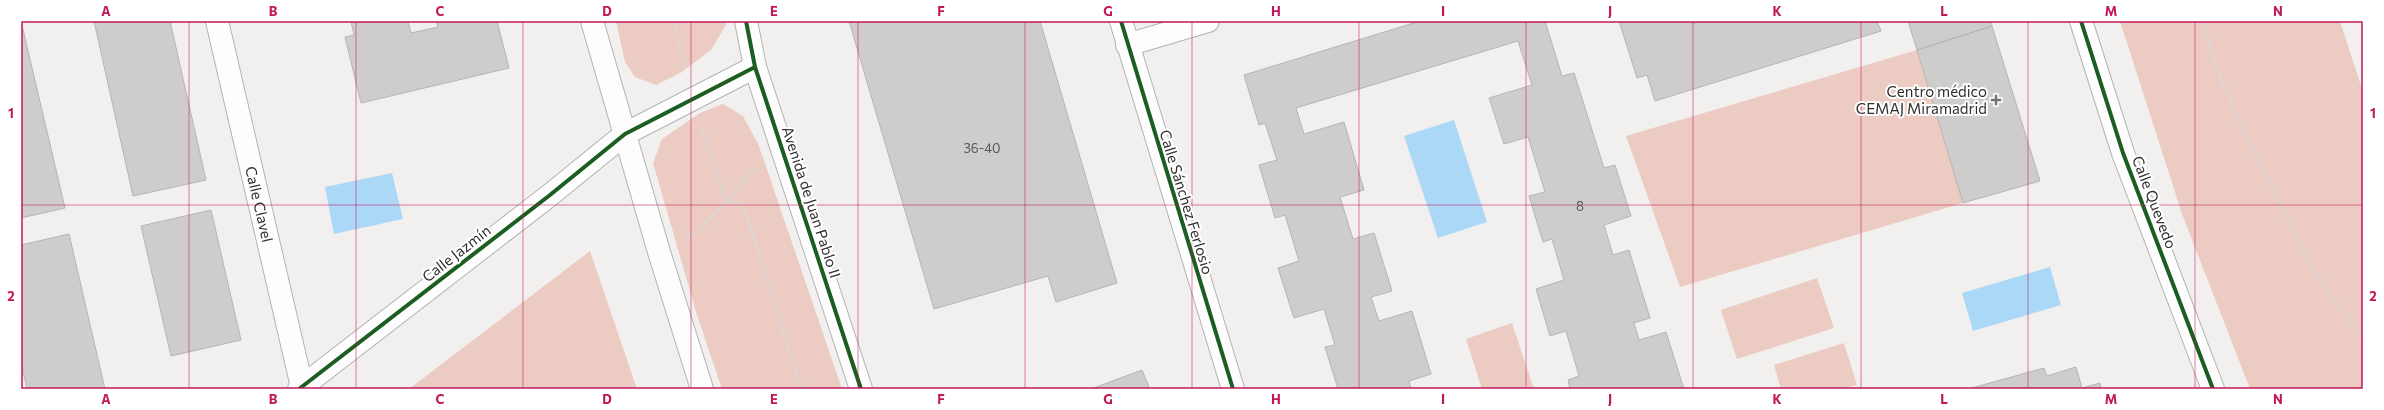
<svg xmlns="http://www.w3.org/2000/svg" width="2384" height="410" font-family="Commissioner,sans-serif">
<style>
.green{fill:#eccbc2}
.water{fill:#acd8f8}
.building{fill:#cecdcc;stroke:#b6b4b4}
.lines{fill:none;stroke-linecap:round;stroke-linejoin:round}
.street-casing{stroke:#b4b3b2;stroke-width:24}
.secondary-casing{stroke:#b4b3b2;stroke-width:24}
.path{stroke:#d8d8d8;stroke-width:2.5;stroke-dasharray:4 2;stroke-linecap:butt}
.street{stroke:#fdfdfd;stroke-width:22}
.secondary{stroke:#fdfdfd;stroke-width:22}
.cycleway-casing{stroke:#fff;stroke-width:6}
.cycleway{stroke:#1b5e20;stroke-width:4}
.grid{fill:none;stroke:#c2185b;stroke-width:1;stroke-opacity:0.55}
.poi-dot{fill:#747372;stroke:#fff;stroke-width:1.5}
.labels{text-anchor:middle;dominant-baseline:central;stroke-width:4;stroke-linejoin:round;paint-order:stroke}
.number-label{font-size:13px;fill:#585656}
.poi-label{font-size:15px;fill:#302f2e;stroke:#fff;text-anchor:end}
.street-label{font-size:15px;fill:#302f2e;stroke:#fff}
.neatline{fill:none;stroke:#c2185b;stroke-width:1.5}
.grid-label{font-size:13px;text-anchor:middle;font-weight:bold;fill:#c2185b}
</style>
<rect width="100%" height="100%" fill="#f2f0ef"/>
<!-- green -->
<path class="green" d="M616 21H725L726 25 711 50 682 72 656 85 635 77 625 62Z
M2120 21H2340L2363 92V389H2250L2182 214Z
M1917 50 1963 203 1680 287 1626 136Z
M723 104 743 116 759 146 842 389H722L697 315 653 163 662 139 700 113Z
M590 251 637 389H409Z
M1817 278 1834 328 1737 359 1721 310Z
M1512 323 1534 389H1482L1466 339Z
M1844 343 1857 385 1843 389H1781L1774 365Z"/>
<!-- water -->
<path class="water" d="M1454 120 1487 222 1438 238 1404 136Z
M392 173 403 219 334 234 325 187Z
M2050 267 2061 305 1973 331 1962 293Z"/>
<!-- building -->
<path class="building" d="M21 21 65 208 21 218Z
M94 21H170L206 180 133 196Z
M351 21H408L411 33 438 27 436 21H497L509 68 361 103 345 37 354 35Z
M849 21H1040L1117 283 1056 302 1048 276 934 309Z
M1420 21H1545L1562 76 1574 73 1604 168 1615 165 1631 216 1604 225 1613 255 1629 250 1650 318 1634 323 1639 340 1666 332 1684 389H1570L1568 380 1579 376 1566 331 1550 336 1536 289 1564 280 1552 239 1543 242 1529 196 1545 192 1528 137 1504 144 1489 98 1532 85 1518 41 1296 108 1304 134 1344 122 1364 190 1340 197 1353 239 1374 233 1392 291 1371 297 1379 321 1412 311 1431 374 1409 381 1411 389H1338L1325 347 1335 345 1324 309 1294 318 1278 268 1299 261 1285 215 1275 218 1259 165 1277 160 1265 123 1259 125 1244 75Z
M1619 21H1691L1692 24 1703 21H1877L1881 31 1655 101 1647 75 1637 78Z
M1908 21H1991L1992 26 1917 50Z
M1992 26 2040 181 1963 203 1917 50Z
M211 210 241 340 171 356 141 226Z
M69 234 105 389H27L21 363V245Z
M2076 367 2082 388 2100 383 2101 389H1968L2044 368 2047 376Z
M1142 370 1150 389H1091Z"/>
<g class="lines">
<defs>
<g id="street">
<path id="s1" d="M217 21 302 387"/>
<path d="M1121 21 1233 389"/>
<path d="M2081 21 2123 153 2213 389"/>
<path d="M1127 45 1208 21"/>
<path d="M299 389 550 195 625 134 755 67"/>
</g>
<path id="secondary" d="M592 21 659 252 702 389
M746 21 755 67 861 389"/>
</defs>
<!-- street casing -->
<use href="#street" class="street-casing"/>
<!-- secondary casing -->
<use href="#secondary" class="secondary-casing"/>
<!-- path -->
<path class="path" d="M674 21 685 69
M2204 21 2215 65 2241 126 2312 268 2363 339
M702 128 727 201 743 205 802 389
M686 238 699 231 757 168"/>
<!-- street -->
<use href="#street" class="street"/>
<!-- secondary -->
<use href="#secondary" class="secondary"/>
<defs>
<path id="cycleway" d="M746 21 755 67 861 389
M1121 21 1233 389
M2081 21 2123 153 2213 389
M299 389 550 195 625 134 755 67"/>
</defs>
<!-- cycleway casing -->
<use href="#cycleway" class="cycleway-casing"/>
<!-- cycleway -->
<use href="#cycleway" class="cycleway"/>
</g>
<!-- grid -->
<path class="grid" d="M189 21V389M356 21V389M523 21V389M691 21V389M858 21V389M1025 21V389M1192 21V389M1359 21V389M1526 21V389M1693 21V389M1861 21V389M2028 21V389M2195 21V389M21 205H2363"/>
<!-- markers -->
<path class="poi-dot" d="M1994 94h4v4h4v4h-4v4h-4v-4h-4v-4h4z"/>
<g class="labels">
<!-- number labels -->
<g class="number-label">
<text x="982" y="148">36-40</text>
<text x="1580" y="206">8</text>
</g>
<!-- poi labels -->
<g class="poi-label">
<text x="1987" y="91">Centro médico<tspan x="1987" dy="17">CEMAJ Miramadrid</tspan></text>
</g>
<!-- street labels -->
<g class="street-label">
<text transform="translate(812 202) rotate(72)">Avenida de Juan Pablo II</text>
<text transform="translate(1187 202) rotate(73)">Calle Sánchez Ferlosio</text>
<text transform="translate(2155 202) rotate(69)">Calle Quevedo</text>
<text stroke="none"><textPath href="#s1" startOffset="188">Calle Clavel</textPath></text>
<text transform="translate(456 253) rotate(-38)">Calle Jazmín</text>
</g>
</g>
<!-- border -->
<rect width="2384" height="410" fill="none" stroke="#ffffff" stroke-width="44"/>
<rect x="22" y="22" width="2340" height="366" class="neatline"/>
<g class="grid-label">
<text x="106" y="16">A</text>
<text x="273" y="16">B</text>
<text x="440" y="16">C</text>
<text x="607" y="16">D</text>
<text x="774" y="16">E</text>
<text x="941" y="16">F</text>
<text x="1108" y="16">G</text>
<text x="1276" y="16">H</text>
<text x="1443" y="16">I</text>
<text x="1610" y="16">J</text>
<text x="1777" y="16">K</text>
<text x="1944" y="16">L</text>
<text x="2111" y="16">M</text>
<text x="2278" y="16">N</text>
<text x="11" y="118">1</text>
<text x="2373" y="118">1</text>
<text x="11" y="301">2</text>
<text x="2373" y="301">2</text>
<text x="106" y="404">A</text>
<text x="273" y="404">B</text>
<text x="440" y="404">C</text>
<text x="607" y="404">D</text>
<text x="774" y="404">E</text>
<text x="941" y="404">F</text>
<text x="1108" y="404">G</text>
<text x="1276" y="404">H</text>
<text x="1443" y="404">I</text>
<text x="1610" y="404">J</text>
<text x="1777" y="404">K</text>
<text x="1944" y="404">L</text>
<text x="2111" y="404">M</text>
<text x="2278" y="404">N</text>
</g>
</svg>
